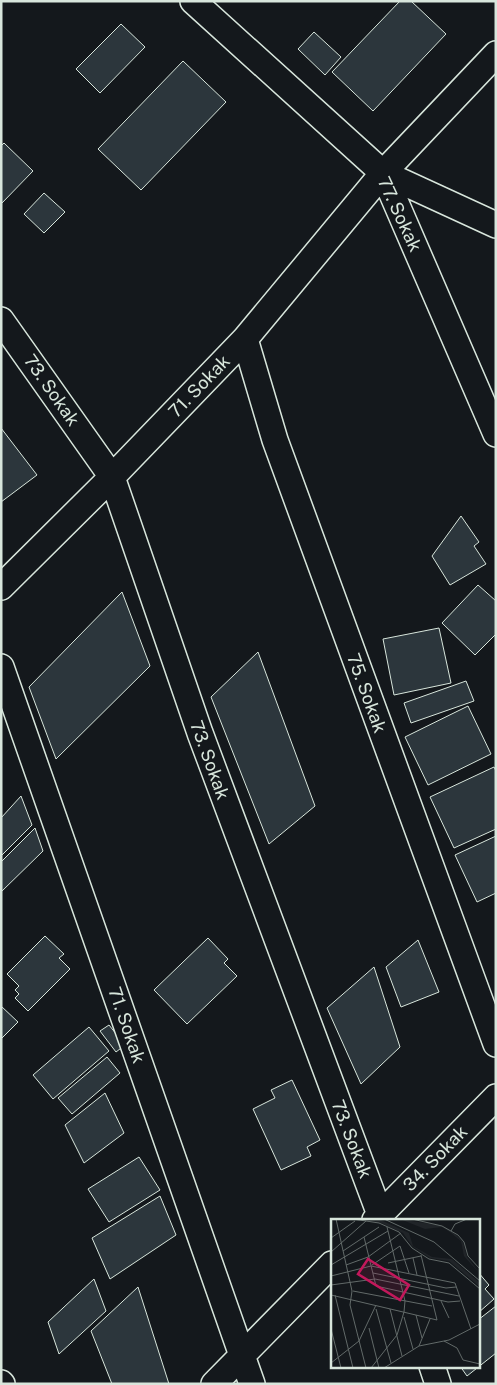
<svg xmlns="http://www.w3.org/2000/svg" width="497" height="1385" font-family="'Public Sans',sans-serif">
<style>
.building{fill:#2c363c;stroke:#d8e6dc}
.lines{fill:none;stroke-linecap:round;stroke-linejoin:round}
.street-casing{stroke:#d8e6dc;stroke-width:28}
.street{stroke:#14181c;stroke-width:25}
.labels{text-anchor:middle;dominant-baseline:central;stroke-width:4;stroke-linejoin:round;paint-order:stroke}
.street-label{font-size:18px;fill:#d8e6dc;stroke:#14181c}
.inset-road{fill:none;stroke:#626a69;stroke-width:1}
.view{fill:#c2185b;fill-opacity:0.15;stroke:#c2185b;stroke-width:2.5}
.inset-edge{fill:none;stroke:#d8e6dc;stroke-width:2.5}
</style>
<rect width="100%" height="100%" fill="#14181c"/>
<!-- building -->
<path class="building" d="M400 1H411L446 34 373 111 332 72Z
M121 24 145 47 100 93 76 69Z
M314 32 341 57 325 75 298 49Z
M183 61 226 102 141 190 98 149Z
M4 143 33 171 1 204V146Z
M44 193 65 212 44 233 24 214Z
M1 428 37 475 1 502Z
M461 516 479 542 474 546 486 564 450 585 432 556Z
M478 585 496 601V634L475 655 442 623Z
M122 592 150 666 56 759 29 687Z
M439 628 451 683 394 695 383 639Z
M258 652 315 806 269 844 211 697Z
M466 681 474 701 411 723 404 703Z
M468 706 491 754 428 785 405 737Z
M494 767 496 771V829L454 848 430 797Z
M21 796 32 825 1 856V818Z
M35 828 43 851 1 892V862Z
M496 836V893L477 902 455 855Z
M45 936 64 954 59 958 70 969 28 1011 15 998 19 994 15 990 19 986 7 974Z
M208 938 228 959 224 963 237 976 187 1024 154 990Z
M418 940 439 992 401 1007 386 967Z
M374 967 400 1047 361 1084 327 1008Z
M1 1006 18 1022 1 1039Z
M109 1025 125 1045 116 1052 100 1031Z
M89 1027 109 1051 53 1099 33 1075Z
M107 1057 120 1073 72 1114 58 1098Z
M292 1080 320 1140 307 1147 311 1156 281 1170 253 1109 275 1098 271 1090Z
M105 1093 124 1133 84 1163 65 1125Z
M139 1157 160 1190 109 1222 88 1189Z
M160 1196 176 1235 110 1279 92 1238Z
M478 1272 489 1285 485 1289 494 1299 478 1313Z
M94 1279 106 1311 59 1354 48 1322Z
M138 1287 169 1384H112L91 1331Z
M496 1306V1353L467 1376 460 1366H478V1320Z"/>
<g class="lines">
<defs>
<path id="street" d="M193 1 383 173 496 434
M383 173 496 225
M1 320 112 477 200 733 382 1220
M245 339 275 440 496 1044
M1 587 112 477 245 339 383 173 496 54
M1 667 252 1384
M375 1220 496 1097
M432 1366 438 1384
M1 1383 2 1384
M214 1384 332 1264"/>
</defs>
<!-- street casing -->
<use href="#street" class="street-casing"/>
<!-- street -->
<use href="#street" class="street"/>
</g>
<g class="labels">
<!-- street labels -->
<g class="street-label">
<text transform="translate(400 214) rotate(65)">77. Sokak</text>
<text transform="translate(199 386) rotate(-46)">71. Sokak</text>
<text transform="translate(52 390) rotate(55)">73. Sokak</text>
<text transform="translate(367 693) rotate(70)">75. Sokak</text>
<text transform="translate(210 760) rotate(70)">73. Sokak</text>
<text transform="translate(127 1025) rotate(71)">71. Sokak</text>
<text transform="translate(352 1139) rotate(69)">73. Sokak</text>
<text transform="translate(435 1158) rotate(-46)">34. Sokak</text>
</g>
</g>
<!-- overview -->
<g transform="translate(331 1219)">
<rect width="149" height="149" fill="#14181c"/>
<path d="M30 0 50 1 78 14 82 27 101 38 121 40 149 64V68L118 42 99 39 81 27 72 14 50 4ZM69 0 106 6 115 9 124 15 132 23 136 38 149 55 133 37 130 22 119 13 111 8 94 10Z" fill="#202428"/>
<path class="inset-road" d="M5 0 21 72 19 86 35 149M22 0 48 4 68 13 81 29 98 40 118 44 149 70M53 0 103 23 149 62M81 0 111 7 127 16 133 23 137 37 149 50M120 12 124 5 136 0M33 18 45 67 117 83 129 82M0 19 24 2M12 32 48 8M0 33 35 2M82 39 86 56M57 44 90 37M0 46 57 12M15 46 37 38 70 14M41 46 69 27 78 54M42 54 115 69 125 68M0 57 40 47 124 64 140 110M0 66 44 60 128 77M22 72 101 87M0 76 106 101 90 36M4 76 22 149M110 82 118 99M45 90 60 144M59 90 71 137M85 96 91 119M73 98 82 130M38 109 48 149M0 110 10 149M113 122 126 129 132 141 149 145M88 127 99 100M0 144 28 122 45 86M40 149 66 116 73 93 74 82 56 8M53 149 88 127 118 121 149 105"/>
<path class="view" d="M37 40 78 66 69 81 27 55Z"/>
<rect width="149" height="149" class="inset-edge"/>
</g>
<!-- border -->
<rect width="497" height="1385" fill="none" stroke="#d8e6dc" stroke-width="5"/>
</svg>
